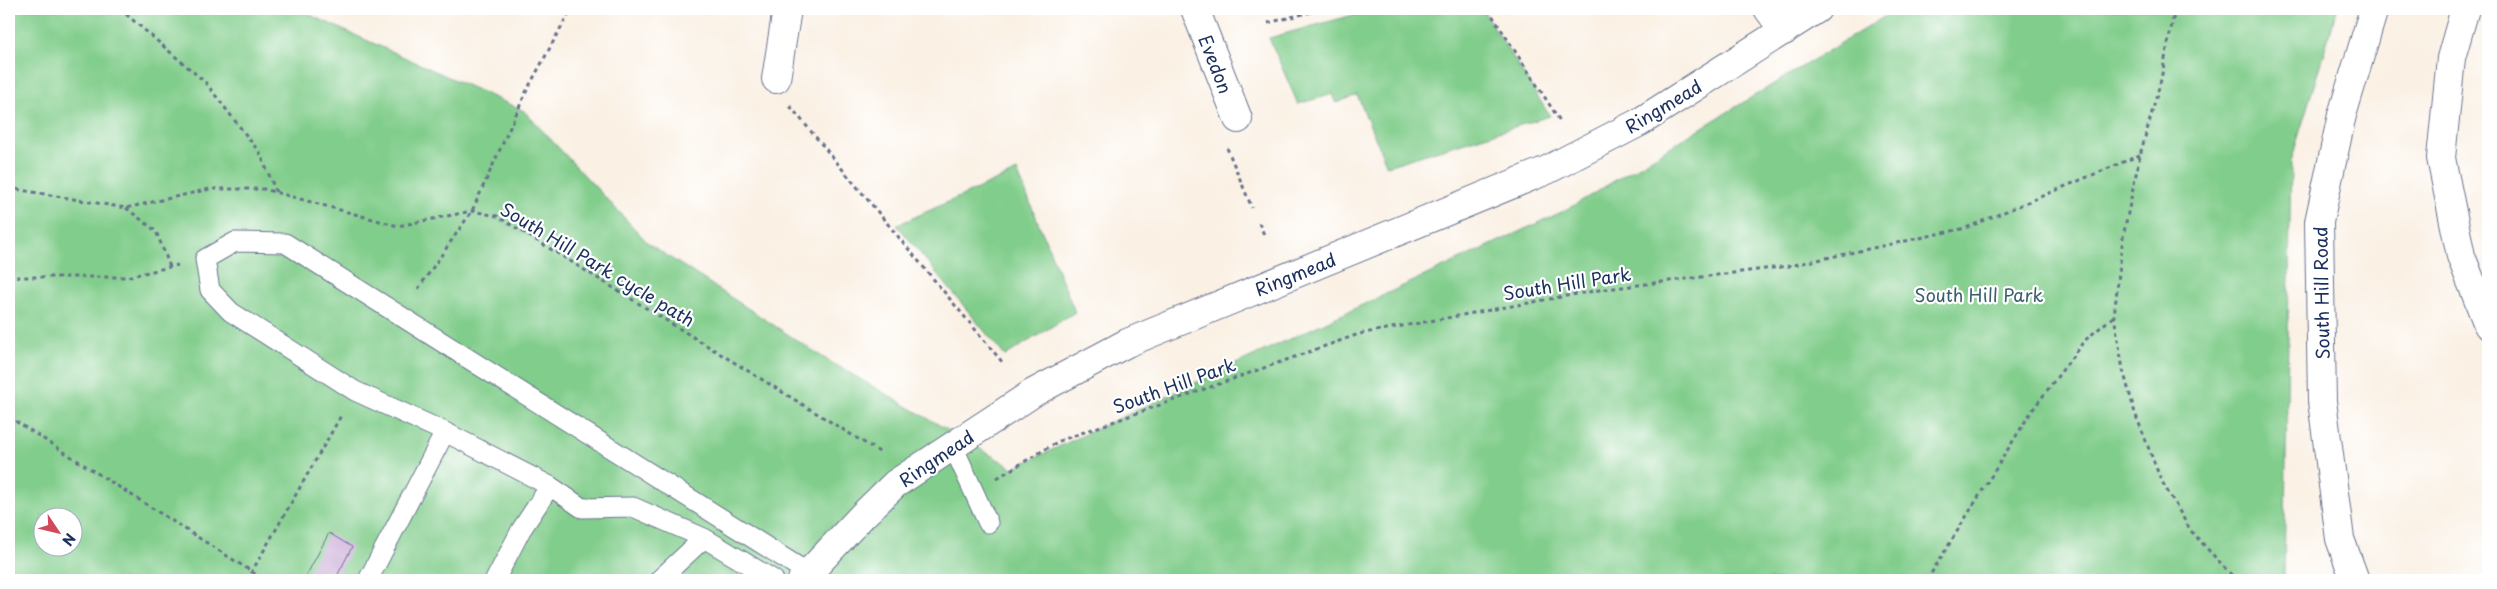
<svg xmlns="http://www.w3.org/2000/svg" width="2497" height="589" font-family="'Playpen Sans',sans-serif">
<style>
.green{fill:#81cd8b;stroke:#4e7e74;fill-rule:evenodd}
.building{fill:#c7a4d4}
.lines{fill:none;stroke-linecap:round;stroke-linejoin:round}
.service-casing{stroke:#69738d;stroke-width:21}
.minor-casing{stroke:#69738d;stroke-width:30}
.tertiary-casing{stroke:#69738d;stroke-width:30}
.path{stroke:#69738d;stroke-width:3;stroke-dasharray:4 4;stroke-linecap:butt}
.service{stroke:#fff;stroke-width:19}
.minor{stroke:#fff;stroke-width:28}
.tertiary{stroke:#fff;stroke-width:28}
.labels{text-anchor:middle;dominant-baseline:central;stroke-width:4.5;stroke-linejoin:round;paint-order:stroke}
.street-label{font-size:18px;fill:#1b2f5e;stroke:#fff}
.park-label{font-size:18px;fill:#3a5e6c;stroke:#fff}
</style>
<rect width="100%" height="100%" fill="#fff"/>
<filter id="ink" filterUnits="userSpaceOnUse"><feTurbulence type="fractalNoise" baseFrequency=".02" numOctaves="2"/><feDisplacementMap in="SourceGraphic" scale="10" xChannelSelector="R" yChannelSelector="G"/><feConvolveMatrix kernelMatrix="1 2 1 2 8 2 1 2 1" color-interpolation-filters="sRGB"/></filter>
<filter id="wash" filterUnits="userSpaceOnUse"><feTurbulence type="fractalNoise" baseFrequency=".0096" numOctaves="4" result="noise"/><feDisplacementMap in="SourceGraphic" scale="20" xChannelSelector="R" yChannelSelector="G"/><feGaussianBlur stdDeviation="1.12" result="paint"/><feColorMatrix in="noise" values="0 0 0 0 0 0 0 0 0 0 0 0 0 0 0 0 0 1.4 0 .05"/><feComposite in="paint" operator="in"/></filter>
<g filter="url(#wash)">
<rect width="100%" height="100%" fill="#faf0e3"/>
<!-- green -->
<path class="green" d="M9 9H297L524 111 649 244 824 358 1013 468 1568 209 1897 9H2337L2291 161 2284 580H9ZM42 516H72V546H42Z
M1375 9H1482L1550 116 1387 166 1357 95 1336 103 1333 94 1298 104 1269 38Z
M1017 171 1075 312 1005 356 897 225Z"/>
<g id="blocks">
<!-- building -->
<path class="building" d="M329 533 352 547 335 580H304Z"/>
</g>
</g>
<g filter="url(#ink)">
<use href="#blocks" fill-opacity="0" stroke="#69738d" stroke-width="1"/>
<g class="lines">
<defs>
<path id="service" d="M953 446 988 523
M368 580 445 432
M495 580 521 530 550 486
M659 580 704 538
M774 580 704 538 633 507 582 508 550 486 445 432 355 391 231 312 210 290 205 259 235 242 285 243 808 573"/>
<path id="minor" d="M1195 9 1238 119
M1768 9 1784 31
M2465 9 2451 58 2441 158 2461 256 2488 325
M776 79 787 9"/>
<path id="tertiary" d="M802 580 862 516 895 484 1033 393 1127 343 1547 170 1640 122 1817 9
M2355 580 2340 539 2322 401 2319 222 2342 115 2374 9"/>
</defs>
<!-- service casing -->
<use href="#service" class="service-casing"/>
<!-- minor casing -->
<use href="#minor" class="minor-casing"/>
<!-- tertiary casing -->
<use href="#tertiary" class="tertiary-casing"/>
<!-- path -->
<path class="path" d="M120 9 205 82 260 153 276 192
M1488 9 1560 121
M2175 9 2160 84 2140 155 2123 237 2114 316 2123 370 2135 413 2161 480 2191 531 2236 580
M1268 23 1322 9
M790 106 1003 363
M1227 148 1252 208
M9 188 126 208 210 189H264L398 226 472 211 497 216 881 453
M126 208 156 231 170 267
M1259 223 1265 237
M9 280 15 277H127L178 265
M418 289 472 211 527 90 571 9
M9 417 265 580
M997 478 1059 441 1359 334 1599 290 1789 266 1966 228 2140 155
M247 580 342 414
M1927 580 2031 412 2084 341 2114 316"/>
<!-- service -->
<use href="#service" class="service"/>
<!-- minor -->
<use href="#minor" class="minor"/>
<!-- tertiary -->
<use href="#tertiary" class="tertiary"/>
</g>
</g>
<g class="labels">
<!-- street labels -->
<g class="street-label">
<text transform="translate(1216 64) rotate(69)">Evedon</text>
<text transform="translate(1663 106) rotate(-31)">Ringmead</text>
<text transform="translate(598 264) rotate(31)">South Hill Park cycle path</text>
<text transform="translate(1295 274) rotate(-22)">Ringmead</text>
<text transform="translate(1567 283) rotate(-9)">South Hill Park</text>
<text transform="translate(2321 293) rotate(-91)">South Hill Road</text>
<text transform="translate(1174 385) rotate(-20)">South Hill Park</text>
<text transform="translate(936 458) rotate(-34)">Ringmead</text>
</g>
<!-- park labels -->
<g class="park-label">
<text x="1979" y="294">South Hill Park</text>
</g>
</g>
<!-- margin -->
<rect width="2497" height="589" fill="none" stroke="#fff" stroke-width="30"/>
<!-- north arrow -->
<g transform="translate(58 532) rotate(125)"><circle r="24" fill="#ffffff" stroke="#a4acbf"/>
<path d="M0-4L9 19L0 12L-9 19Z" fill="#d1495b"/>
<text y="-8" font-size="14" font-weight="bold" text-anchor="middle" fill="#1b2f5e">N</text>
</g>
</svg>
